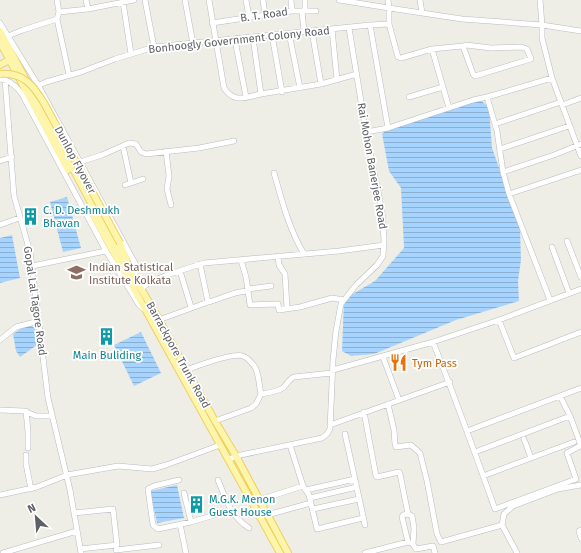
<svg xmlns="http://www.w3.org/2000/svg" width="581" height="553" font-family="'Fira Sans',sans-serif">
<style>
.water{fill:url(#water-rules)}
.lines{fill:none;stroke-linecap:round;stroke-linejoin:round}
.minor-casing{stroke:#b8bbbf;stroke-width:6}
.major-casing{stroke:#f0cf5e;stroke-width:8}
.minor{stroke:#fff;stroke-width:5}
.major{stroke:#fef5ac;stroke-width:6}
.major-bridge-casing{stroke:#f0cf5e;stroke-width:8;stroke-linecap:butt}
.major-bridge{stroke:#fef5ac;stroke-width:6}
.labels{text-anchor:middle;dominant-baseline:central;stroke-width:3.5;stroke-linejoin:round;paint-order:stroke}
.street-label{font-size:11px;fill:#5d6166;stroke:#fff}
.culture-label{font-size:11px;fill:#0d838f;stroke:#fff;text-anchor:start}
.education-label{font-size:11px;fill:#785e54;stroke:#fff;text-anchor:start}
.food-label{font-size:11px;fill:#c56008;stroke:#fff;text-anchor:start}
</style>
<defs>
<pattern id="water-rules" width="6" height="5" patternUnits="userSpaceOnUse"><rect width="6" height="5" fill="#a7d4fe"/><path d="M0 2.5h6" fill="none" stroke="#8bafd1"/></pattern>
</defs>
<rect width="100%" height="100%" fill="#efeee6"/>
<!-- water -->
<path class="water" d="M479 99 489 107 492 148 520 227 521 260 518 281 519 301 456 320 374 354 351 356 342 351 344 299 375 281 404 248 401 188 389 171 382 134 390 126 431 113 458 108Z
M67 197 81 248 63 252 50 202Z
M12 235 20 278 0 283V238Z
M28 324 35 328 37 345 20 357 16 351 13 334Z
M141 332 161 373 134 386 114 345Z
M177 485 184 518 157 523 150 491Z"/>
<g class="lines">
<defs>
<path id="minor" d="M57 0 59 12
M86 0 88 9
M145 0 154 47
M185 0 193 44
M209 0 224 88C235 104 245 97 261 94
M246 0 249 17
M263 0 265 15
M291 0 292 11
M339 0 389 8 388 0
M420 0 422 13
M123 2 131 54
M302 11 304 31
M305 11V0
M57 19 69 75
M0 23 38 85 136 265 135 278
M212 23 292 11H316
M370 25 389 24
M332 29 337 80
M312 31 321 84
M289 33 300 88
M272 35 282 92
M8 36 23 30 57 19 59 12 88 9 134 0
M253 38 261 94 321 84 357 74
M235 40 246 97
M432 49 463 46 466 45 491 48 521 47 527 49 531 59 475 76 473 74 463 46
M552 78 542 38V25L581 31
M0 79C10 80 16 86 22 94L106 251 139 305 144 309
M5 79 14 196 30 252 48 398 70 490 81 553
M31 89 46 82 81 72 115 59 154 47 370 25 388 128
M409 97 443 87
M487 97 497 131 503 172 509 194 550 300
M562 105 581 98
M449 108 432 49 401 58 398 57 389 24V8L462 19 542 25 540 0
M495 124 561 102
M366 132 388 128 473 100 487 97 552 78 581 156
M123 146 131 183 125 185
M500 149 569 126
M166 151 169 176 167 189 171 205
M0 161 12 157
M80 162 102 155 129 143 136 144 141 152 146 154 199 148 234 141
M503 172 554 155 581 144
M274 173C282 201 289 229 304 254
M131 183 143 179
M509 194 581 170
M0 225 19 218
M567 241 581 277
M552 247 569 293
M278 256 279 265 285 274 287 308
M241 260 246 277 250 305 278 304 279 310 300 307 332 298 344 300
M200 264 208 302C221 299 234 291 248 291
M32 266 106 251
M180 271 191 307
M141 289 150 282 170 274 204 263 339 251 384 245
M248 289 271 286
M499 320 514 358 581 332
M156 321 208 302
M0 340 16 327 39 321
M433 342C455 397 475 453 495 509L576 479 567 453 580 446V443L570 416 560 396
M383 357 399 400
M186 370C197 366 233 352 243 356 248 358 252 363 255 367 259 374 259 386 261 394
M333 370 433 342 499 320 581 289
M388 404 394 430 395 444 396 447 411 445 420 453 427 481 437 534 441 542 502 525
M0 410 24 411 36 416H52
M26 411 28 432V448
M364 412 376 476 377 477 399 472 400 474 408 514 403 515 402 517 408 542
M215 421 251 408 256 404 261 394C268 393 276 392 283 388 287 384 289 379 294 377L332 373
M330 425 450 382
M467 431 581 388
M345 434 365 525
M524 439 531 458
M290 445 303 486 309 495 317 529 363 518
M475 452 570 416
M26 455V464L31 489
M228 460 236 456 322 438 327 434 330 429 333 360 336 331 341 304 356 285 377 265 383 256 384 240 382 211 366 132 349 28
M483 476 574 442
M179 480 154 486 148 489 153 525 158 529 191 522 231 510
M218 480C226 499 230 516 249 528
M306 490 355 479
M184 493 191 522
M0 495 37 487 67 475 118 466 152 469 166 465 220 445
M310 498 357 487
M259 500 303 486
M313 509 359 499
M74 513 113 509 117 545 80 549
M408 514 412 516 414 528 413 544
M267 515 311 503
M180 524 186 553
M581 530 579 531 581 538
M116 550 159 545
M3 553 77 531
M365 553 408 542 413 544 416 549 433 546 435 553
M517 553 502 525 504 514 513 506 558 489 581 485"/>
<path id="major" d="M0 31 99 218 159 319 172 344 215 421 236 456 288 553
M0 42 68 170
M0 65 11 59
M93 215 280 553
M120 243 127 261"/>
</defs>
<!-- minor casing -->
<use href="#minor" class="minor-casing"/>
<!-- major casing -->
<use href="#major" class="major-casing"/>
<!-- minor -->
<use href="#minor" class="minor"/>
<!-- major -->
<use href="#major" class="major"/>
<defs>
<path id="major-bridge" d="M0 74C23 72 33 85 44 103L120 243"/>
</defs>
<!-- major-bridge casing -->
<use href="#major-bridge" class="major-bridge-casing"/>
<!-- major-bridge -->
<use href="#major-bridge" class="major-bridge"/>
</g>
<!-- icons -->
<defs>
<symbol id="building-bare" viewBox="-9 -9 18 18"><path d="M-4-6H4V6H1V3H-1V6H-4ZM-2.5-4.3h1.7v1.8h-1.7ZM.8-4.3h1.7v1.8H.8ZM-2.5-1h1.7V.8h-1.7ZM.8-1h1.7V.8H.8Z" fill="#0f9aa8" stroke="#fff" stroke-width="2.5" paint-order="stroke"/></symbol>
<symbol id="university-bare" viewBox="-9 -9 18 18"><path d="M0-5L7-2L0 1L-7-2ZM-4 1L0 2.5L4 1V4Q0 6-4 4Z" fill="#8d6e63" stroke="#fff" stroke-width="2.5" paint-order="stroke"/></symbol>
<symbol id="restaurant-bare" viewBox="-9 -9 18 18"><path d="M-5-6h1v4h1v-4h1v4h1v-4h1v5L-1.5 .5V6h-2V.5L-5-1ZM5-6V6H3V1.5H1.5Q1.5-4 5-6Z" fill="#e8710a" stroke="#fff" stroke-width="2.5" paint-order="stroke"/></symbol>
</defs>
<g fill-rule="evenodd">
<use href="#building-bare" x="18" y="204" width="25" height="25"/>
<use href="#university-bare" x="64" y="260" width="25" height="25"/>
<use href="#building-bare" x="94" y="324" width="25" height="25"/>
<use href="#restaurant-bare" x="386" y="350" width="25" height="25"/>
<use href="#building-bare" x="184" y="492" width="25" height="25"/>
</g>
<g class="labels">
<!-- street labels -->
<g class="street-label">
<text transform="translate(264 15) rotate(-8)">B. T. Road</text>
<text transform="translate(239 40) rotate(-6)">Bonhoogly Government Colony Road</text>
<text transform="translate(75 160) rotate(62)">Dunlop Flyover</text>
<text transform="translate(372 166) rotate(80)">Rai Mohon Banerjee Road</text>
<text transform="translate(35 301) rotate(82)">Gopal Lal Tagore Road</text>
<text transform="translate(178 355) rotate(61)">Barrackpore Trunk Road</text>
</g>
<!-- culture labels -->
<g class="culture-label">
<text x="43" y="210">C. D. Deshmukh<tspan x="43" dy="13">Bhavan</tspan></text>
<text x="107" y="355" text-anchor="middle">Main Buliding</text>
<text x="209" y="499">M.G.K. Menon<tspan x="209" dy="13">Guest House</tspan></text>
</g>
<!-- education labels -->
<g class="education-label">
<text x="89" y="267">Indian Statistical<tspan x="89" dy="13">Institute Kolkata</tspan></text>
</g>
<!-- food labels -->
<g class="food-label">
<text x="412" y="363">Tym Pass</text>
</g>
</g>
<!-- north arrow -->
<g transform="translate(36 517) rotate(334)" stroke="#ffffff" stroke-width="3" paint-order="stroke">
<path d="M0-3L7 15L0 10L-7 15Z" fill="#5d6166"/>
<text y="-6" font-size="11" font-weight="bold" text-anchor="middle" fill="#5d6166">N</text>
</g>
</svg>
